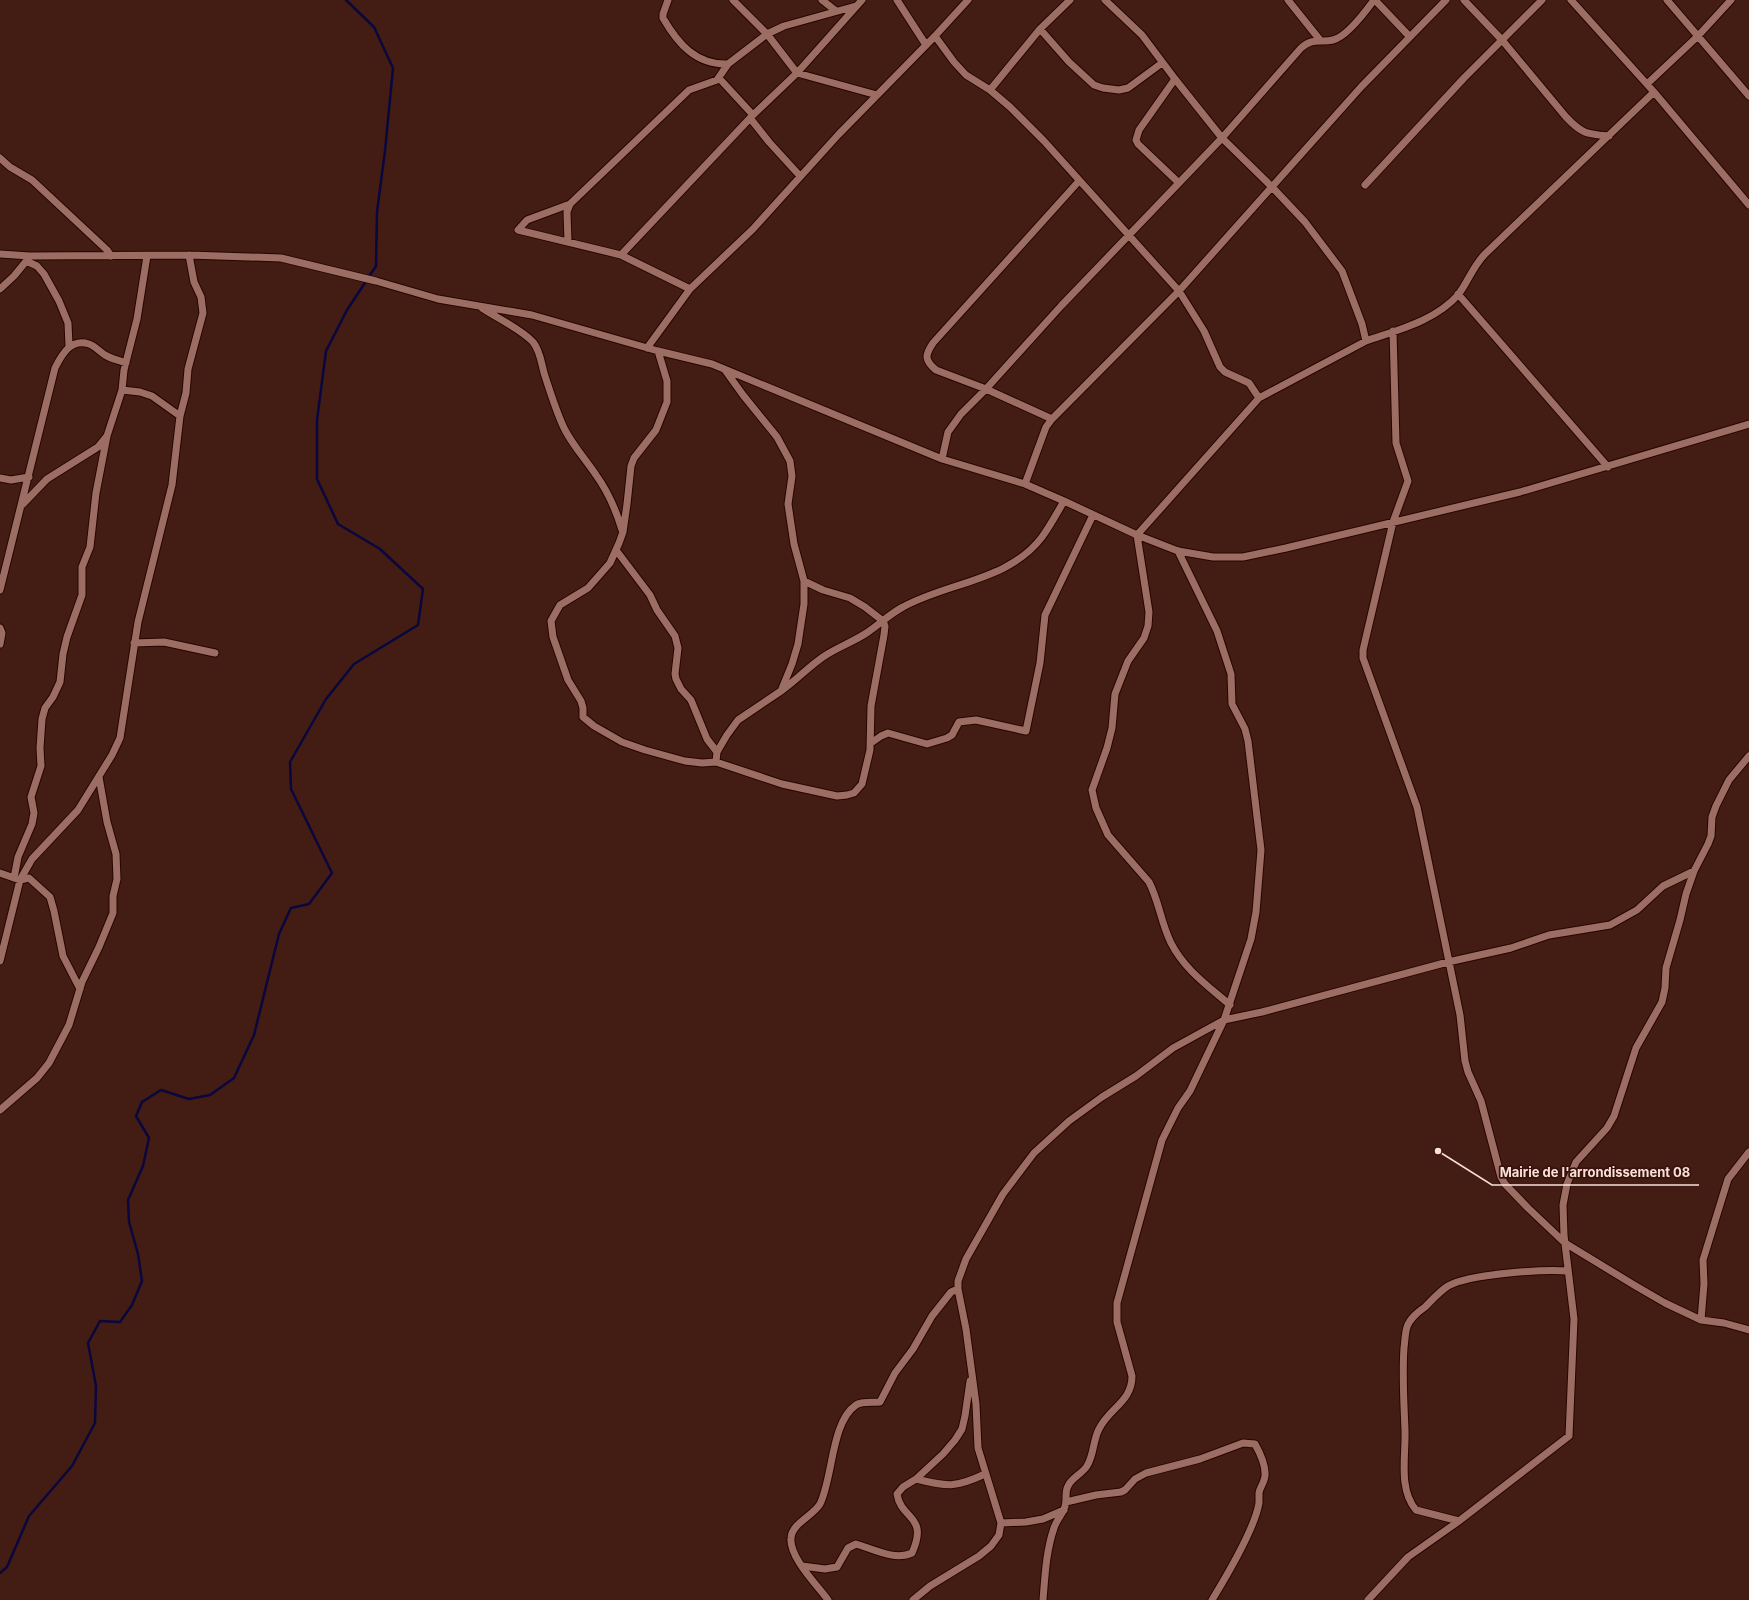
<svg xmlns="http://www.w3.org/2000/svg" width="1749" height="1600" font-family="Inter,sans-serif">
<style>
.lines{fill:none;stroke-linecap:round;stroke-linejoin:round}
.stream{stroke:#0a073e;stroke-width:2.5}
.minor-casing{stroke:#280501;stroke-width:9}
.minor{stroke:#9c6e63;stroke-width:7}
.leader{fill:none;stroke:#fae0d9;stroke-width:1.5}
.callout-dot{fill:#fae0d9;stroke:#38130b;stroke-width:1.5}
.callout-label{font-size:13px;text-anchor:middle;font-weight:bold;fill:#fae0d9;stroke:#38130b;stroke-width:3.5;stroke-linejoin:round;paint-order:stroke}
</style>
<rect width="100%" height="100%" fill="#431d14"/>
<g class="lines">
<!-- stream -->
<path class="stream" d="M0 1573 7 1567 29 1516 72 1466 95 1423 96 1386 88 1343 100 1321 120 1322 132 1305 142 1281 138 1254 129 1222 128 1200 143 1166 149 1138 136 1116 142 1102 161 1090 189 1099 210 1095 234 1078 254 1035 279 934 291 908 309 904 332 873 291 789 290 762 326 699 354 664 418 625 423 589 380 549 338 524 317 479V420L326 351 347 310 376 266 377 212 385 151 393 68 374 27 346 0"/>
<defs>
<path id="minor" d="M668 0 663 14V18C678 44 696 65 728 64
M733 0 767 34 797 73 877 95
M822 0 836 11
M897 0 926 45
M1105 0 1142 35 1175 79 1222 138 1272 187 1305 222 1342 271 1362 324 1366 341 1259 398
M1288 0 1320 40
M1375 0 1410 37
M1464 0 1502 40 1566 117C1582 134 1587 134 1609 136
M1571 0 1654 92 1749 205
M1667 0 1749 96
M1040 29 1069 62 1094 85 1103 88 1119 90 1128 88 1162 63
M935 36 954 62 966 75 990 90 1010 107 1044 141 1179 291 1204 331 1220 367 1225 372 1249 383 1259 398 1137 535 1149 612 1148 626 1144 638 1128 661 1115 694 1112 728 1107 748 1092 790 1096 808 1108 835 1149 882C1159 901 1161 923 1171 943 1184 969 1208 986 1230 1005
M719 78 753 115
M1175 79 1139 130 1136 140 1138 144 1179 183
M1647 84 1698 36 1731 0
M990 90 1040 29 1070 0
M750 118 769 142 800 176
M0 158 10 167 32 180 107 250 111 256
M1365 185 1464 78 1542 0
M570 204 527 220 518 230 621 255 690 289
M568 242 567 212 570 204 689 90 717 80 728 64 767 34 784 26 856 6
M0 254 30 256 189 255 281 258 376 281 438 299 532 315 658 351 712 364 942 459 1025 484 1064 501 1137 535 1178 551 1213 557H1243L1286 548 1520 492 1749 424
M621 255 753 115 797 73 862 0
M147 256 137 319 124 370 122 390 140 392 152 396 180 416
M26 261 37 266 44 274 59 301 68 323 69 346
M0 289 14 276 28 259
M1458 294 1608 467
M482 308C497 318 521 329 533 342 541 352 541 364 545 376 551 394 557 414 565 430 574 447 586 460 596 475 609 493 616 510 622 530
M1393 331 1396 443 1408 481 1393 522 1363 650V658L1417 807 1460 1015 1465 1061 1468 1072 1481 1101 1501 1177 1505 1184 1528 1208 1565 1243 1634 1285 1665 1303 1701 1320 1724 1323 1749 1330
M1366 341C1397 330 1435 321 1458 295 1468 282 1473 266 1485 254L1654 92
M647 348 690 289 753 229 838 135 935 36 968 0
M658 351 667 381V402L656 430 634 458 631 466 627 504 623 532 619 543 610 563 588 588 560 605 551 621 553 637 568 680 581 701 583 708V717L594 726 622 742 645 750 685 761 702 763 716 762 782 784 837 796 847 795 854 793 862 784 870 750 871 706 884 635 885 626 883 621 865 607 850 598 823 590 804 581
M1052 419 986 389 936 370C924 360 925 355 933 343L1079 181
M942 459 948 432 961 414 986 389 1061 306 1222 138 1301 48C1313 37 1320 43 1333 40 1346 37 1366 11 1374 0
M0 478 11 480 29 477
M1025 484 1046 427 1052 419 1179 291 1361 87 1446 0
M23 504 47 479 98 447 107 436 122 390
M616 550 650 595 657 610 675 636 678 648 675 674 676 679 681 689 691 700 707 739 717 752
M0 590 55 368C62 354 71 338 89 344 95 346 100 352 105 355 111 359 119 360 126 363
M0 628 2 633 0 644
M134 643 164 642 215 653
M781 691C797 680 810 665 826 655 840 646 855 641 868 632 880 624 891 613 903 607 948 582 1009 581 1042 537 1050 526 1057 513 1064 501
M871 743 881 736 888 733 927 744 947 738 952 735 959 722 976 720 1026 731 1040 663 1045 615 1093 515
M716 762 717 752 727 735 738 720 781 691 792 664 798 644 804 604V581L794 544 788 504 792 476 790 461 777 437 743 395 725 370
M0 873 20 880 29 878 50 897 54 911 63 956 80 989
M14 878 18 857 32 824 34 813 31 797 41 766 40 748 42 719 45 708 53 697 60 682 63 654 67 637 82 595V567L90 547 96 493 107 436
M0 961 20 880 32 859 78 810 112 755 120 738 138 622 172 485 180 416 186 393 188 369 203 313 201 297 194 282 189 255
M0 1110 37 1078 49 1063 69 1025 82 982 99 947 113 913V896L117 879 116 854 107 822 99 777
M1701 1320 1704 1284 1703 1260 1728 1179 1749 1152
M916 1479C948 1487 955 1488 985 1474
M1066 1502 1096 1495 1121 1492 1125 1490 1135 1479 1146 1473 1200 1459 1243 1443 1255 1444C1260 1453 1265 1463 1265 1473 1266 1481 1260 1486 1259 1493 1259 1496 1259 1500 1259 1503 1255 1528 1226 1577 1212 1600
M1459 1521 1416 1510C1398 1489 1406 1455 1405 1430 1404 1403 1402 1375 1404 1348 1405 1341 1405 1333 1407 1327 1410 1318 1418 1312 1425 1307 1432 1300 1440 1291 1448 1286 1469 1274 1543 1269 1568 1271
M1001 1523 1026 1522 1043 1519 1064 1510
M802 1566 825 1569 837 1567 848 1548 856 1544C873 1549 895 1561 912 1553 929 1515 901 1520 897 1494L903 1487 916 1479 943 1454 955 1440 962 1429 965 1416 970 1381
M828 1600C817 1585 789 1557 791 1538 792 1523 813 1516 820 1504 833 1478 831 1422 856 1405 862 1401 873 1403 880 1402L895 1373 913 1349 932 1316 951 1292 958 1289
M913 1600 930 1586 979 1556 991 1546 999 1535 1001 1523 978 1448 976 1404 966 1329 958 1289V1281L966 1259 1003 1194 1034 1153 1069 1121 1102 1097 1136 1076 1173 1048 1224 1020 1262 1012 1448 962 1511 948 1549 935 1610 925 1637 910 1663 886 1694 871
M1043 1600C1045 1576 1046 1551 1054 1528 1056 1521 1061 1516 1064 1509 1068 1502 1064 1493 1068 1486 1071 1478 1082 1474 1087 1466 1094 1455 1093 1440 1099 1429 1109 1408 1132 1402 1132 1376L1117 1322V1303L1162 1140 1178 1108 1190 1091 1224 1020 1251 939 1256 912 1261 850 1248 741 1245 729 1232 704 1231 674 1217 631 1178 551
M1368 1600 1408 1557 1459 1521 1569 1436 1574 1319 1564 1235 1563 1205 1567 1184 1576 1162 1607 1128 1614 1116 1636 1048 1662 1002 1665 988 1666 968 1680 920 1686 894 1694 871 1708 844 1711 836 1712 817 1716 806 1729 780 1749 756"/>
</defs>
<!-- minor casing -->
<use href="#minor" class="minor-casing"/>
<!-- minor -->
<use href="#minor" class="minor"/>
</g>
<!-- callouts -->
<path class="leader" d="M1438 1151L1492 1185H1699"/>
<circle class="callout-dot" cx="1438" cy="1151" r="4"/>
<g class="callout-label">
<text x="1595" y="1177">Mairie de l'arrondissement 08</text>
</g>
</svg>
